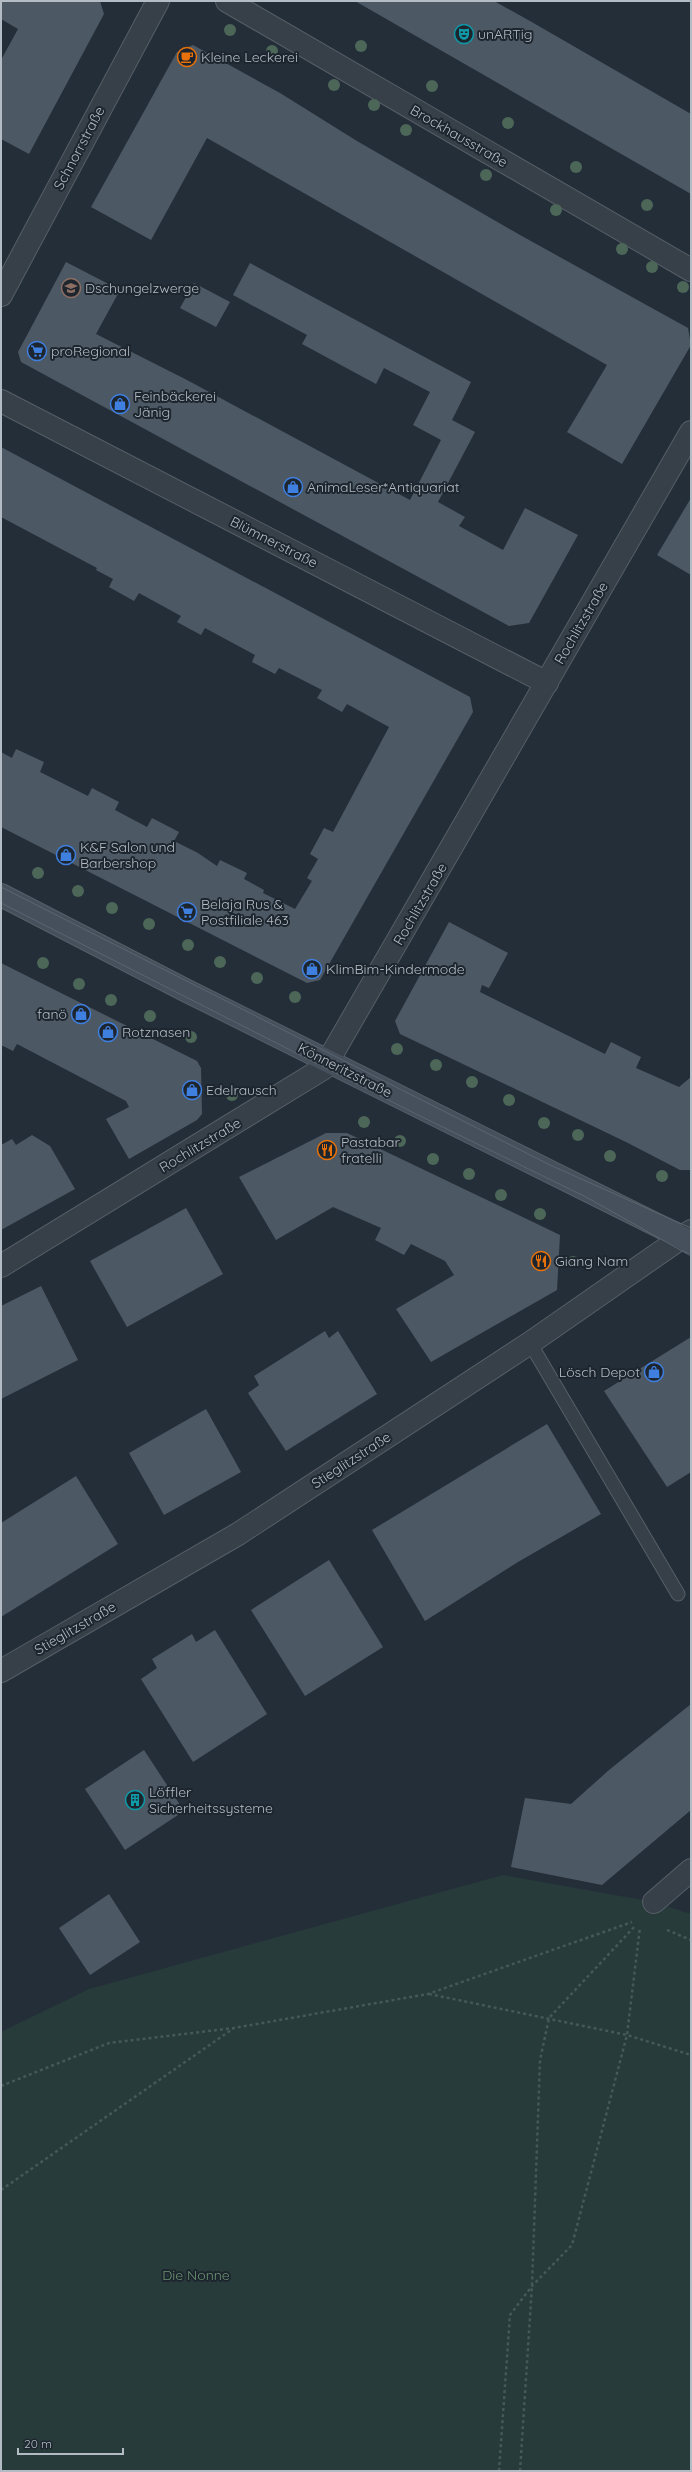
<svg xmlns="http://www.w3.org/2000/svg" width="692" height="2472" font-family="Quicksand,sans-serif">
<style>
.green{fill:#273b3b}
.building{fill:#4c5964}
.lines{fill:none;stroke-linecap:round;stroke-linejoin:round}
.lane-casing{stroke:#565e67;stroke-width:15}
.street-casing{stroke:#565e67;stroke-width:24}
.secondary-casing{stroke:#565e67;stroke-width:24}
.path{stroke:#465859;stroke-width:2.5;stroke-dasharray:3 3;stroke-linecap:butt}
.lane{stroke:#374049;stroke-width:13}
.street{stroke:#374049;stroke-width:22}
.secondary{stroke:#46505c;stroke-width:22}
.tram{stroke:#5a6570;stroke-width:1}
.tree{fill:#4c6658}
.labels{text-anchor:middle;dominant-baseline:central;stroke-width:4;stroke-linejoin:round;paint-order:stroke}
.poi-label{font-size:14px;fill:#b3bbc5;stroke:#1d252e;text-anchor:start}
.street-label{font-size:14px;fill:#b3bbc5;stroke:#1d252e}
.park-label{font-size:14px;fill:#6c9472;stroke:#1d252e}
</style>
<rect width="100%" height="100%" fill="#242e39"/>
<!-- green -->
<path class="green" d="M503 1875 654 1902 691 1914V2471H1V2032L89 1989Z"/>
<!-- building -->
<path class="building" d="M1 1H100L104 14 29 154 1 139V60L18 29 1 19Z
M355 1H494L530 21 691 114V194Z
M193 45 280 93 357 141 520 235 688 328 691 345 622 464 567 432 607 365 207 138 151 240 91 207 177 52Z
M66 262 120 290 96 334 187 380 410 500 441 440 413 425 430 392 384 368 376 384 302 344 307 335 233 295 250 263 471 382 452 420 475 432 438 502 465 517 459 526 503 550 525 508 578 535 529 623 509 626 21 362 18 352Z
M194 283 230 302 216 327 180 308Z
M1 447 470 697 473 712 320 980 307 983 1 827V752L12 758 16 749 44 762 40 772 88 796 92 788 119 802 115 810 147 827 152 818 179 832 174 841 198 853 217 866 220 860 247 873 244 879 264 890 263 893 295 909 312 881 307 878 318 859 310 854 324 828 333 832 389 727 347 704 342 712 317 698 322 690 279 668 275 674 252 662 255 655 205 628 201 635 177 622 181 616 139 593 134 601 109 587 113 579 96 570 97 568 1 517Z
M691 498V575L657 555Z
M449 922 508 953 489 988 482 985 480 992 605 1054 611 1042 641 1057 636 1068 679 1087 691 1077V1170H680L626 1142 400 1034 395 1021Z
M1 963 197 1061 201 1068 202 1114 197 1120 129 1159 106 1119 129 1107 126 1101 17 1044 13 1051 1 1045Z
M326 1133H347L560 1235 557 1290 431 1362 396 1309 454 1275 445 1261 411 1244 404 1255 375 1240 381 1228 333 1207 276 1240 239 1177Z
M32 1135 50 1146 75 1189 1 1230V1145L12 1139 16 1145Z
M186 1208 223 1274 127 1327 90 1261Z
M41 1286 78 1360 1 1399V1306Z
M325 1331 329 1338 338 1331 377 1394 286 1451 248 1393 259 1385 254 1376Z
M691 1337V1472L667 1487 604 1391Z
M206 1409 241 1472 164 1515 129 1453Z
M547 1424 601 1514 518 1562 425 1621 372 1530Z
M76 1476 118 1544 1 1617V1523Z
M329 1560 383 1647 305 1696 251 1610Z
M215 1630 267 1714 193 1762 141 1679 157 1668 152 1659 192 1634 196 1642Z
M691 1704V1810L602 1885 511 1867 525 1798 571 1804 609 1770Z
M144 1750 184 1811 125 1850 85 1789Z
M109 1894 140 1942 90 1975 59 1928Z"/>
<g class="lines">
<defs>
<path id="lane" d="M530 1343 678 1594"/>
<path id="street" d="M227 1 691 270
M1 295 158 1
M1 401 547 683
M1 1266 324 1068 691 432
M1 1671 238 1534 530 1343 691 1231
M654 1902 691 1870"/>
<path id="secondary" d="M1 895 185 990 691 1242"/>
</defs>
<!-- lane casing -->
<use href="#lane" class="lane-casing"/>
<!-- street casing -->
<use href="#street" class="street-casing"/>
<!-- secondary casing -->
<use href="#secondary" class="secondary-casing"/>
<!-- path -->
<path class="path" d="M667 1930 691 1940
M429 1994 627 2035 691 2055
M1 2086 109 2043 234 2028 428 1994 632 1922
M1 2190 234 2028
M499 2471 510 2315 532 2286 572 2245 627 2035 640 1927
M520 2471 532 2286 540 2060 549 2018 636 1925"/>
<!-- lane -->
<use href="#lane" class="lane"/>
<!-- street -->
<use href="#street" class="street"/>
<!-- secondary -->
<use href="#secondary" class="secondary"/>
<!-- tram -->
<path class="tram" d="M1 887 550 1165 691 1228
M1 903 414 1113 586 1197 691 1256"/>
</g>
<!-- trees -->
<g class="tree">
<circle cx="230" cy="30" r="6"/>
<circle cx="361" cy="46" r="6"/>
<circle cx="272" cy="51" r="6"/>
<circle cx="334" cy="85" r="6"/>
<circle cx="432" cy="86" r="6"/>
<circle cx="374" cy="105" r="6"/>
<circle cx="508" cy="123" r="6"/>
<circle cx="406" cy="130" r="6"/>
<circle cx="576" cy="167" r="6"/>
<circle cx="486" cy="175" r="6"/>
<circle cx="647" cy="205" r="6"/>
<circle cx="556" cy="210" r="6"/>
<circle cx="622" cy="249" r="6"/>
<circle cx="652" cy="267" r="6"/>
<circle cx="683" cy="287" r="6"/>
<circle cx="38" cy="873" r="6"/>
<circle cx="78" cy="891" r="6"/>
<circle cx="112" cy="908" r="6"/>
<circle cx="149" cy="924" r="6"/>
<circle cx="188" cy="945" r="6"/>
<circle cx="220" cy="962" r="6"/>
<circle cx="43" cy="963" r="6"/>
<circle cx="257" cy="978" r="6"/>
<circle cx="79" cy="984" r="6"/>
<circle cx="295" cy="997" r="6"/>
<circle cx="111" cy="1000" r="6"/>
<circle cx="150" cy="1016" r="6"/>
<circle cx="191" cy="1037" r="6"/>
<circle cx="397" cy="1049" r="6"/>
<circle cx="436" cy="1065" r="6"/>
<circle cx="472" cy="1082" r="6"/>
<circle cx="232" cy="1095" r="6"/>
<circle cx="509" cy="1100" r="6"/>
<circle cx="364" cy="1122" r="6"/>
<circle cx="544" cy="1123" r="6"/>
<circle cx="578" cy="1135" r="6"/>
<circle cx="400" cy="1141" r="6"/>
<circle cx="610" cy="1156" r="6"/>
<circle cx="433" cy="1159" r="6"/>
<circle cx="469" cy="1174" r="6"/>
<circle cx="662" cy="1176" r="6"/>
<circle cx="501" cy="1195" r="6"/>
<circle cx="540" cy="1214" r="6"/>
<circle cx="573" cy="1262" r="6"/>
</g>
<!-- icons -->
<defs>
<symbol id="theatre-ring" viewBox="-11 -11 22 22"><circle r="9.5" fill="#1d252e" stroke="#0f9aa8" stroke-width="1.5"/><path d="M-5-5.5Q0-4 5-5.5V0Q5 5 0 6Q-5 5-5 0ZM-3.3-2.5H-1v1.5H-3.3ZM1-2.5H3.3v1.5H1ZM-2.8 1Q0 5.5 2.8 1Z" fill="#0f9aa8"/></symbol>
<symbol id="cafe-ring" viewBox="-11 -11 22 22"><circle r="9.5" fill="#1d252e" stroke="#e8710a" stroke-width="1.5"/><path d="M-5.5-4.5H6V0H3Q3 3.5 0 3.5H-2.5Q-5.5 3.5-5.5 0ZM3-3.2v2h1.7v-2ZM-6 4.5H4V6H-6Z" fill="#e8710a"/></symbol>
<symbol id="school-ring" viewBox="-11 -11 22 22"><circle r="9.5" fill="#1d252e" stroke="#8d6e63" stroke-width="1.5"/><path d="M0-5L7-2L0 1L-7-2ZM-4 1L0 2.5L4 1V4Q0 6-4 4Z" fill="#8d6e63"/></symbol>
<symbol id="supermarket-ring" viewBox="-11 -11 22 22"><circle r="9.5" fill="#1d252e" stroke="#3f7fe0" stroke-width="1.5"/><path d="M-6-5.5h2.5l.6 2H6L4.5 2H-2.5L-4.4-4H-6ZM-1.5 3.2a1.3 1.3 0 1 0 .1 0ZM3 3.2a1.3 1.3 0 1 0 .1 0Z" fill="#3f7fe0"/></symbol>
<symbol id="shop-ring" viewBox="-11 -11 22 22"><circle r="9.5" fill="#1d252e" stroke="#3f7fe0" stroke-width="1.5"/><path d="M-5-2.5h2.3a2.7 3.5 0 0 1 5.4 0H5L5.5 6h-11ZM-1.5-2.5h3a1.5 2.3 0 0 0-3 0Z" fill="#3f7fe0"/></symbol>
<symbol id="restaurant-ring" viewBox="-11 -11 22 22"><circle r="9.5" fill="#1d252e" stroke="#e8710a" stroke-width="1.5"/><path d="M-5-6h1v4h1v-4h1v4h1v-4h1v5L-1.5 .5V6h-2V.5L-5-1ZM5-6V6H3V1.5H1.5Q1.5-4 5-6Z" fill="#e8710a"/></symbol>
<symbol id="building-ring" viewBox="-11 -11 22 22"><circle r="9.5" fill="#1d252e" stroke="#0f9aa8" stroke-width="1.5"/><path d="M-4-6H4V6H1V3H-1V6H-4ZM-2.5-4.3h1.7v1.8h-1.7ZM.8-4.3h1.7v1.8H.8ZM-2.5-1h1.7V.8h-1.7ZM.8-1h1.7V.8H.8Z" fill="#0f9aa8"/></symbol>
</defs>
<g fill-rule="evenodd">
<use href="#theatre-ring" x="453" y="23" width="22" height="22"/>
<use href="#cafe-ring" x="176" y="46" width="22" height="22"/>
<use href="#school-ring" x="60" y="277" width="22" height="22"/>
<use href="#supermarket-ring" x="26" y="340" width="22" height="22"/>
<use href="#shop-ring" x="109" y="393" width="22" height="22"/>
<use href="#shop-ring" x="282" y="476" width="22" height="22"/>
<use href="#shop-ring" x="55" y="844" width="22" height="22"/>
<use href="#supermarket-ring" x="176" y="901" width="22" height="22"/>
<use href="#shop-ring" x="301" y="958" width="22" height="22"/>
<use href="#shop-ring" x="70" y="1003" width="22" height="22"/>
<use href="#shop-ring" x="97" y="1021" width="22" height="22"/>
<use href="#shop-ring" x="181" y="1079" width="22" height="22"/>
<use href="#restaurant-ring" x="316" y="1139" width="22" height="22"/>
<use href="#restaurant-ring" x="530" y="1250" width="22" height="22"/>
<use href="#shop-ring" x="643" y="1361" width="22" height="22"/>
<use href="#building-ring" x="124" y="1789" width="22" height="22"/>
</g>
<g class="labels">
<!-- poi labels -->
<g class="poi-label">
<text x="478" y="34">unARTig</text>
<text x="201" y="57">Kleine Leckerei</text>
<text x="85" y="288">Dschungelzwerge</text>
<text x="51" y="351">proRegional</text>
<text x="134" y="396">Feinbäckerei<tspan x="134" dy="16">Jänig</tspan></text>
<text x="307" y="487">AnimaLeser*Antiquariat</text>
<text x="80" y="847">K&amp;F Salon und<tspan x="80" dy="16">Barbershop</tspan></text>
<text x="201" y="904">Belaja Rus &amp;<tspan x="201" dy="16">Postfiliale 463</tspan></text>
<text x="326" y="969">KlimBim-Kindermode</text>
<text x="67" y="1014" text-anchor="end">fanö</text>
<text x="122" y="1032">Rotznasen</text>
<text x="206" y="1090">Edelrausch</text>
<text x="341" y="1142">Pastabar<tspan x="341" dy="16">fratelli</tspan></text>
<text x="555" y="1261">Giang Nam</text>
<text x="640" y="1372" text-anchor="end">Lösch Depot</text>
<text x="149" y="1792">Löffler<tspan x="149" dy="16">Sicherheitssysteme</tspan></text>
</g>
<!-- street labels -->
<g class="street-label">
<text transform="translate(459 136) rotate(30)">Brockhausstraße</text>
<text transform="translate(79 148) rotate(-62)">Schnorrstraße</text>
<text transform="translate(274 542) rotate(27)">Blümnerstraße</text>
<text transform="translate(581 623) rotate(-60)">Rochlitzstraße</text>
<text transform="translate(420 904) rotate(-60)">Rochlitzstraße</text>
<text transform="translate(345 1070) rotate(27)">Könneritzstraße</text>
<text transform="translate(200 1145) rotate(-31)">Rochlitzstraße</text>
<text transform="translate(351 1460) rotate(-33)">Stieglitzstraße</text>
<text transform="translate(75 1628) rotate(-30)">Stieglitzstraße</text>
</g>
<!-- park labels -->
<g class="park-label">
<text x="196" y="2275">Die Nonne</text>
</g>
</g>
<!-- border -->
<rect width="692" height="2472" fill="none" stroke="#b3bbc5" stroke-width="4"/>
<!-- scale -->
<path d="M18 2448v6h105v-6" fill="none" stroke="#b3bbc5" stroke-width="2"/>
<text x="24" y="2448" font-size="12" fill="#b3bbc5" stroke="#1d252e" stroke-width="3" paint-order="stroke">20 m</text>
</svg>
